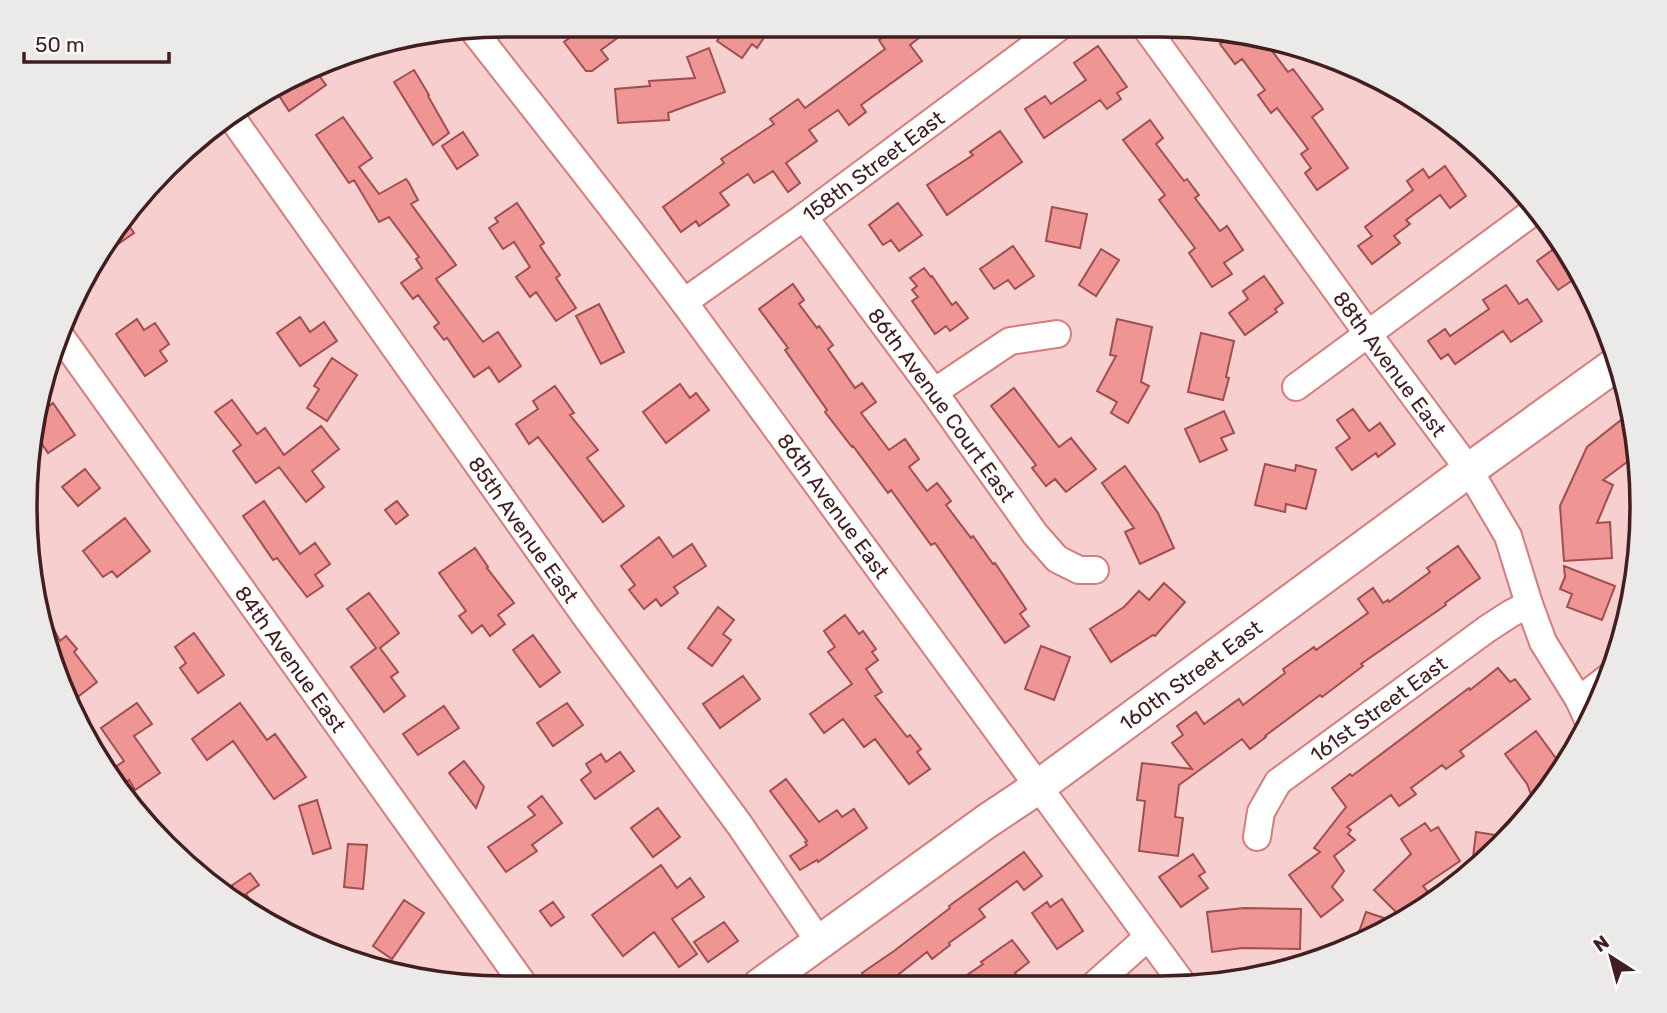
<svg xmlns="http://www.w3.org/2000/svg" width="1667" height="1013" font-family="Rubik,sans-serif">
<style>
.building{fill:#ef9594;stroke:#a04e4f;stroke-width:2}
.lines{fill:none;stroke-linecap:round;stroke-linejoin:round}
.minor-casing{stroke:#d47d7c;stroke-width:30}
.major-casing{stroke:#d47d7c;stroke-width:37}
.minor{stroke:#fff;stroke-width:26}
.major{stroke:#fff;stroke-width:33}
.labels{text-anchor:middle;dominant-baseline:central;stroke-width:7;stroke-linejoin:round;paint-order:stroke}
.street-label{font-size:21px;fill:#411e1f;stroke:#fbfbfb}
.rim{fill:none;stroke:#411e1f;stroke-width:3.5}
</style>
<rect width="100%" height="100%" fill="#f6cfce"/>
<!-- building -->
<path class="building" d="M587 25H611L620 36 601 50 608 59 592 71H586L564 42Z
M727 26H755L767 33 757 48 752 44 742 58 717 41Z
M896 27H933L910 45 922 61 861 105 866 112 849 125 838 110 809 130 817 141 786 163 800 183 788 192 773 171 754 183 748 174 720 193 729 205 699 226 696 221 681 232 663 207 724 163 721 159 774 124 770 119 798 99 805 108 885 49 879 40Z
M1236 32 1263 39 1288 72 1293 69 1323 109 1312 117 1348 168 1317 190 1305 173 1311 168 1301 154 1308 149 1277 108 1271 113 1258 95 1265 90 1242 59 1235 64 1220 44Z
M1098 46 1127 87 1117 93 1121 99 1107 109 1100 100 1044 138 1025 109 1045 96 1051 104 1086 80 1074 63Z
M709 48 725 92 668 113 669 120 618 123 615 89 650 86 649 81 695 78 687 57Z
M315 70 326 85 289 111 276 91Z
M414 70 429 95 428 96 449 133 433 145 394 82Z
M343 117 372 158 359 167 379 194 406 179 409 183 418 200 411 204 456 265 436 279 483 342 498 332 521 366 499 382 489 367 474 377 447 338 444 340 434 327 439 323 418 295 413 299 401 283 422 268 416 259 419 257 389 217 379 222 354 180 349 183 316 135Z
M1150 120 1163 138 1156 144 1184 181 1187 179 1199 195 1195 198 1220 231 1227 226 1243 250 1224 263 1232 274 1212 287 1189 253 1195 248 1159 200 1165 195 1123 140Z
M1000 131 1022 162 947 215 927 185 973 155 970 152Z
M463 132 478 155 457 169 442 146Z
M1445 166 1466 196 1450 208 1440 195 1406 220 1410 224 1394 236 1400 243 1372 264 1358 246 1372 236 1365 227 1413 190 1407 181 1423 169 1429 178Z
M517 203 544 243 540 246 560 275 556 278 576 308 556 321 536 292 530 297 516 277 530 267 514 242 503 249 489 228 498 222 495 218Z
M898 203 922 235 899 251 891 240 883 245 869 225Z
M1052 207 1087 214 1080 248 1046 241Z
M124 219 134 233 95 260 106 238Z
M1562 243 1578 265 1582 274 1558 290 1537 261Z
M1013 246 1034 276 1015 289 1008 280 994 289 980 269Z
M1101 249 1119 260 1096 296 1079 285Z
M924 268 931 277 932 276 952 305 956 302 968 318 950 331 946 326 935 334 912 301 918 297 912 290 917 286 910 278Z
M1264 276 1283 303 1275 309 1277 312 1245 335 1229 313 1248 299 1243 291Z
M793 284 804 300 799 304 817 328 819 326 833 345 828 349 855 388 862 383 876 402 861 413 889 450 905 439 919 459 909 467 927 491 937 483 951 501 946 505 971 538 973 536 993 564 995 563 1026 609 1020 614 1029 626 1005 643 935 543 931 545 891 490 888 493 853 446 852 447 825 412 827 410 785 350 788 348 759 309Z
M1506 285 1519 304 1527 299 1542 321 1511 342 1503 331 1455 364 1448 354 1441 359 1428 341 1445 329 1450 336 1489 309 1483 300Z
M599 304 624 352 601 364 576 316Z
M300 317 310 332 324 322 337 341 300 366 277 333Z
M137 319 144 330 155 323 169 344 160 351 167 361 145 376 116 334Z
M1117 319 1152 327 1141 382 1149 386 1128 423 1111 413 1117 402 1097 391 1116 356 1110 355Z
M1201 333 1234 341 1226 377 1229 378 1223 400 1188 392Z
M332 358 357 375 327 421 307 408 319 389 314 386Z
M680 384 690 398 696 393 709 410 666 443 643 412Z
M555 386 574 413 570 415 598 450 587 458 624 506 603 522 538 437 529 444 516 424 538 409 533 401Z
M1014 388 1059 447 1071 438 1096 469 1066 492 1055 479 1046 486 1032 468 1036 465 991 406Z
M232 400 257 434 265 428 284 455 321 426 339 449 312 471 324 487 306 502 279 467 256 483 233 451 241 445 215 412Z
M53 403 75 435 48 453 36 435 40 413Z
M1353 409 1369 431 1380 423 1395 444 1378 457 1376 453 1352 470 1336 448 1350 438 1337 420Z
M1224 411 1234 433 1221 438 1227 450 1200 462 1185 429Z
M1631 412 1638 443 1639 453 1603 480 1613 485 1597 523 1610 522 1612 558 1564 561 1560 506 1587 447Z
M1265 464 1295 471 1296 465 1316 470 1306 509 1286 504 1285 512 1255 505Z
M1125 466 1158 513 1174 548 1140 564 1125 532 1134 528 1102 483Z
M85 469 100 488 78 506 62 487Z
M264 501 300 554 315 543 330 564 315 575 323 586 307 597 277 558 273 560 243 516Z
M397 501 408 515 396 524 385 510Z
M125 518 150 551 117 577 112 571 103 577 83 551Z
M659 537 673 557 692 544 706 566 674 587 678 593 661 606 656 599 644 609 629 590 635 585 621 566Z
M1458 546 1480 578 1445 603 1446 605 1361 664 1363 666 1322 697 1320 695 1265 736 1266 737 1250 749 1242 739 1179 785 1175 817 1183 818 1178 856 1139 851 1145 801 1137 800 1142 763 1192 769 1172 743 1183 735 1177 726 1196 712 1204 724 1239 699 1243 705 1285 673 1283 669 1314 647 1316 650 1368 613 1358 599 1373 588 1383 603 1388 600 1389 602 1430 572 1427 568Z
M475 548 488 567 487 568 514 603 498 615 505 624 490 636 482 625 472 633 459 616 466 611 439 573Z
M1564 566 1615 586 1602 620 1567 607 1572 594 1560 589 1565 577Z
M1164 583 1185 602 1155 636 1153 635 1111 662 1090 629 1124 607 1139 591 1149 600Z
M369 593 399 633 380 648 398 672 391 677 405 696 384 712 351 667 376 648 347 609Z
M718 607 734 620 723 634 731 640 712 666 688 648Z
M45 612 60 641 66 636 77 649 74 652 97 682 70 703 50 661 42 613Z
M845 615 859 634 863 631 876 649 872 652 878 660 866 669 882 692 875 696 907 737 910 735 921 749 917 752 930 769 909 784 875 739 864 747 843 719 824 733 810 714 852 684 828 652 835 647 824 631Z
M194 633 224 675 198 693 180 668 186 663 175 647Z
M533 635 560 672 540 687 513 650Z
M1041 646 1070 657 1054 700 1025 689Z
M1498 668 1510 682 1515 679 1530 699 1460 751 1464 756 1446 769 1442 765 1411 788 1416 794 1399 806 1391 795 1347 827 1351 830 1348 834 1355 840 1334 856 1344 871 1332 887 1343 900 1321 917 1289 875 1320 852 1314 848 1346 807 1332 788 1350 774 1352 776 1469 688 1470 690Z
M743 676 760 699 720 728 703 704Z
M137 703 152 724 134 736 160 773 135 790 129 780 124 784 114 768 124 761 101 728Z
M240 703 267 740 275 734 306 777 274 799 233 741 207 760 192 739Z
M567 703 583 725 553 746 537 723Z
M444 706 459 728 418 755 403 734Z
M1536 731 1563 768 1543 800 1536 807 1527 784 1505 754Z
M620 752 634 771 595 799 581 780 591 772 586 764 601 754 606 762Z
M464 761 484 787 476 808 449 773Z
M786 779 819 822 837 810 842 817 854 809 867 828 818 862 817 860 800 870 790 856 807 845 805 842 807 841 770 791Z
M542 796 562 823 532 845 537 851 506 872 488 847 535 815 528 807Z
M317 800 331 848 313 854 299 806Z
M658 808 680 837 653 857 631 828Z
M1425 823 1431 831 1438 827 1460 861 1423 886 1428 892 1401 917 1374 890 1411 854 1401 839Z
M1476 832 1508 837 1478 869 1471 874Z
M348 844 367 845 363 889 344 887Z
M1024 852 1042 876 1024 890 1017 881 979 909 985 917 949 943 950 945 932 959 927 952 894 978 899 986H871L862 973 894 951 950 908 949 906Z
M1193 854 1205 872 1199 876 1208 888 1181 907 1159 877Z
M661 865 677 888 690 878 704 897 672 919 697 954 679 967 654 932 623 956 592 915Z
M250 873 259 885 246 894 262 917 221 893Z
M1062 899 1083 931 1057 949 1032 913 1047 902 1050 907Z
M404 900 424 913 392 959 373 946Z
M553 902 564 917 551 926 540 911Z
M1244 908 1301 909 1300 949 1242 948 1212 952 1207 912Z
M1366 912 1402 924 1373 937 1359 932Z
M724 922 738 941 708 962 694 942Z
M1012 940 1029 962 1015 973 1026 987 951 986 983 964 981 962Z"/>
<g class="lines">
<defs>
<g id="minor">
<path id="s1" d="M1146 28 1368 334 1469 470 1508 536 1529 604 1543 642 1579 700 1590 724"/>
<path id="s2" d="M473 30C544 121 617 212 686 305 854 531 1018 760 1185 987"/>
<path id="s3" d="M230 115 586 617 739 824 820 943"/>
<path id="s4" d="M804 217 934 392 1035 534 1057 559 1079 570H1095"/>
<path id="s5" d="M684 302 804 217 1058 28"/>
<path id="s6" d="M59 334 524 985"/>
<path d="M1296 387 1537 209"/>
<path d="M934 392 1010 341 1057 334"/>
<path d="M1579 700 1609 677"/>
<path id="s7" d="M1257 837 1261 812 1278 782 1487 629 1510 614 1529 604"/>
<path d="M1092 987 1148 937"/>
</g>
<g id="major">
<path id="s8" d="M759 986 987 821 1038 787 1469 470 1619 362"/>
</g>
</defs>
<!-- minor casing -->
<use href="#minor" class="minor-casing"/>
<!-- major casing -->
<use href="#major" class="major-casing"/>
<!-- minor -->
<use href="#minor" class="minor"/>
<!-- major -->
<use href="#major" class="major"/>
</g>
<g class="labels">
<!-- street labels -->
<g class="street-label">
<text stroke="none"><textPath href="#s5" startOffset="233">158th Street East</textPath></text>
<text stroke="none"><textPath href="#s1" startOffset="415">88th Avenue East</textPath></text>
<text stroke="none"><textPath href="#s4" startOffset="233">86th Avenue Court East</textPath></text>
<text stroke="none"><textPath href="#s2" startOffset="597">86th Avenue East</textPath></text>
<text stroke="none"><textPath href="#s3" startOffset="508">85th Avenue East</textPath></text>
<text stroke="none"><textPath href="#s6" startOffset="399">84th Avenue East</textPath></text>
<text stroke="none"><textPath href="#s8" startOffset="532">160th Street East</textPath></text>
<text stroke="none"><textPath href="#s7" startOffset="184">161st Street East</textPath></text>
</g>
</g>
<!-- crop -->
<path d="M0 0H1667V1013H0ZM506 37H1161A469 469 0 0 1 1630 506V507A469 469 0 0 1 1161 976H506A469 469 0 0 1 37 507V506A469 469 0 0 1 506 37Z" fill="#ece9e9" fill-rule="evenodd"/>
<path class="rim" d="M506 37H1161A469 469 0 0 1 1630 506V507A469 469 0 0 1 1161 976H506A469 469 0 0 1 37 507V506A469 469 0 0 1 506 37Z"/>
<!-- north arrow -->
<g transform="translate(1611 957) rotate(324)" stroke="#fbfbfb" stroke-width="5" paint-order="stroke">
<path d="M0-5L12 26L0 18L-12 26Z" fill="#411e1f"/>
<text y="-10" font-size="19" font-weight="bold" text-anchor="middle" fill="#411e1f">N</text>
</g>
<!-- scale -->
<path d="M24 52v10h145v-10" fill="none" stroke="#411e1f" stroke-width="3.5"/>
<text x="35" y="52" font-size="21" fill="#411e1f" stroke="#fbfbfb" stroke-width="5" paint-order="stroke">50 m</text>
</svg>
